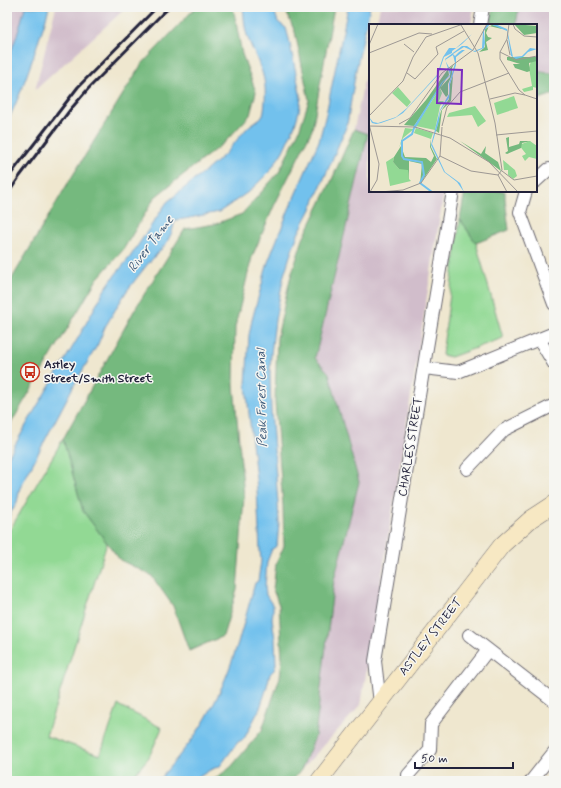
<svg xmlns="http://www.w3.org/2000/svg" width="561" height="788" font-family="Mynerve,sans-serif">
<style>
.industrial{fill:#d1bdcb}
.green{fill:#92d994;stroke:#5a7e68}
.forest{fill:#75b97e;stroke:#4c6e5c}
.water{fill:#72c1ed;stroke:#4a7294}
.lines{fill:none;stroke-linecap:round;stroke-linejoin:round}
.street-casing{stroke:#6a676f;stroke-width:14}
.secondary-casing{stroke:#6a676f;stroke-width:18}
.street{stroke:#fff;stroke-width:12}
.secondary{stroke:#f7e8c3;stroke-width:17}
.rail{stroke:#22223b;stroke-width:3}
.labels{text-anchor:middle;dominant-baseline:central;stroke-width:3;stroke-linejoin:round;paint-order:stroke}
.poi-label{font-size:12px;font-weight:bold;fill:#22223b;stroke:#f6f6f2;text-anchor:start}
.street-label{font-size:12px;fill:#22223b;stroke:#f6f6f2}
.water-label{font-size:13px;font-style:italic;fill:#3e5a79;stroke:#f6f6f2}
.inset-river{fill:none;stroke:#72c1ed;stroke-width:2}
.inset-road{fill:none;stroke:#9d9894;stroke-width:1}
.view{fill:#7b2cbf;fill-opacity:0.15;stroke:#7b2cbf;stroke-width:2}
.inset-edge{fill:none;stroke:#22223b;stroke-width:2}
</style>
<rect width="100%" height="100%" fill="#f6f6f2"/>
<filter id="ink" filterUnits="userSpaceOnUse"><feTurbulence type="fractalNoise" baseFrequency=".025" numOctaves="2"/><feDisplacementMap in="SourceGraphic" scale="8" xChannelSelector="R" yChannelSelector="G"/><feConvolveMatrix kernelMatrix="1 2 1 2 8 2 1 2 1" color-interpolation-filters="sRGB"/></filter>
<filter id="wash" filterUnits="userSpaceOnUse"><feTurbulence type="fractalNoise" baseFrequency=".012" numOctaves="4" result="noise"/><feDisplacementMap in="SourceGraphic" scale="16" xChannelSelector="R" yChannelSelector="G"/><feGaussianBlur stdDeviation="0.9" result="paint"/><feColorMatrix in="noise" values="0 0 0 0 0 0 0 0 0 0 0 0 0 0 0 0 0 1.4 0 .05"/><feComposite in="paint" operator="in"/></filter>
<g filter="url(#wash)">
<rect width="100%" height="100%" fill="#efe7cf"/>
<!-- industrial -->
<path class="industrial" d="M7 7H25L19 29 7 63Z
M56 7H127L35 90Z
M380 7H474L471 25H376Z
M519 7H554V74L536 71V25H516Z
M370 52V191H444L361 705 301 770 315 737 334 580 359 482 329 373 315 358 368 134 354 129Z"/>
<!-- green -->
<path class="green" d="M460 219 476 243 503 338 451 357 442 355Z
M63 439 83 511 107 543 46 736 100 755 118 705 162 728 149 757 129 781H7V535Z"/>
<!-- forest -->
<path class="forest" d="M196 7H233L242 54 256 92 250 115 226 141 155 197 123 250 97 279 7 430V287L65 188 141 65Z
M284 7H334L312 130 274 206 252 257 235 327 234 385 244 497 237 590 223 636 189 651 173 606 151 575 120 560 83 511 63 439 135 309 185 229 215 224 242 214 279 172 299 131 309 100 295 32Z
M493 7H519L516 25H490Z
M536 71 554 74V94L536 100Z
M354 129 368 134 315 358 329 373 359 482 334 580 315 737 301 770 292 781H212L231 767 262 730 280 677 282 660 279 605 273 590 276 564 284 546 283 506 275 402 277 338 290 279 303 239 330 184Z
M465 191H505V199L509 230 476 243 460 219Z"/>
<!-- water -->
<path class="water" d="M25 7H49C45 24 38 41 33 58 25 80 18 101 7 122V63L19 29Z
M243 7H273L278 22 286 28 289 39 301 98 299 111 295 125 283 151 270 171 251 190 228 206 219 212 184 219 175 220 172 232 166 244 146 266 126 292 105 327 98 344 74 385 20 488 17 502 7 519V459L33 413 78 338 105 289 115 275 130 257 167 202 208 169 224 155 248 127 263 116C266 100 267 82 260 67 256 55 249 44 246 32 244 23 244 15 243 7Z
M348 7H370L356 70 347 125 311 209 298 234 290 256 284 275 275 320 271 354 270 375 271 410 278 503 279 523 277 546 272 549 267 562 265 587 266 595 273 606V612L272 618 275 639 276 664 274 670 270 674 266 690 260 708 244 739 238 742 220 766 210 770 199 777 196 781H158C175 760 193 741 206 718 231 676 242 629 255 583L258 581 261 561 260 551 257 489 246 385 249 335 252 320 268 262 289 209 319 141 326 114Z"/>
</g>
<g filter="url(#ink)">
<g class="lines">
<defs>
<path id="street" d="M480 25 483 7
M536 181 549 169
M526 191 520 212 554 304
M539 339 554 364
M424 368 458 372 554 333
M467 469 504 430 554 405
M469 635 554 701
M380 703 375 661 453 191
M408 775 430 750 431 724 488 650
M531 781 554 752"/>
<path id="secondary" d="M319 781 502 545 531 519 554 504"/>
</defs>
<!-- street casing -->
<use href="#street" class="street-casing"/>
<!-- secondary casing -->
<use href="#secondary" class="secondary-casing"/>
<!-- street -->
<use href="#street" class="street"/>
<!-- secondary -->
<use href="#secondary" class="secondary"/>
<!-- rail -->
<path class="rail" d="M7 179 78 87 157 7
M7 195 20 176 70 110 88 89 162 14 170 7"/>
</g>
</g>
<!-- icons -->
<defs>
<symbol id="bus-ring" viewBox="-11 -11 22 22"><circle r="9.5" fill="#f6f6f2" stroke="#c8321e" stroke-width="1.5"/><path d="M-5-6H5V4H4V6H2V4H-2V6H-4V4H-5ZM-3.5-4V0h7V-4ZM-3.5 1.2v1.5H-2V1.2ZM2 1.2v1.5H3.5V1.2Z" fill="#c8321e"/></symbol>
</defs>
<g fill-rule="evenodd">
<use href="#bus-ring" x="19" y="361" width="22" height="22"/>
</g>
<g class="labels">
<!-- poi labels -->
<g class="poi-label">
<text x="44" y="365">Astley<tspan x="44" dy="14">Street/Smith Street</tspan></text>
</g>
<!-- street labels -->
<g class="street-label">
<text transform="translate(411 447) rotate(-81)">CHARLES STREET</text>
<text transform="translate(431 637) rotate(-52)">ASTLEY STREET</text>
</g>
<!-- water labels -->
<g class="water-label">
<text transform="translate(151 244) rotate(-53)">River Tame</text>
<text transform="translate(262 398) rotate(-91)">Peak Forest Canal</text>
</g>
</g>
<!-- overview -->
<g transform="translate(369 24)">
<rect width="168" height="168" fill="#efe7cf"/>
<path d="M162 37H168V64L164 63V66L155 68 153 65 163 62 160 44ZM29 63 42 78 38 83 23 69ZM71 64 73 69 70 77H75L71 82 66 106 47 102ZM145 72 149 84 128 91 125 79ZM106 82 117 97 109 103 103 91 78 93 80 89ZM36 104 45 105 34 114 30 124ZM47 104 64 109 62 115 45 109ZM161 117 168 122V135L160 133 156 137 153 132 157 130 150 121ZM25 133 24 138 30 145H39L40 155 42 157 21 162 17 138ZM134 136 146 146 148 152 144 155 139 151V146H135Z" fill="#92d994"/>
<path d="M145 0 168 2V9L155 11ZM123 1 132 3 133 5 120 2 117 9 119 13 123 14 117 18 119 26 110 28 116 23V5ZM138 33H168V37L160 39 161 47 158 48 146 44 144 40H151L138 36ZM85 40 83 44V51L79 60V71L77 73 71 64 81 53V44ZM79 45 80 51 45 102 35 101 57 76ZM84 51 82 77 73 86 70 109 67 107 72 87 80 75 81 60ZM140 113V123L150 120 151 117H162L153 119 152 124 138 130 136 129 139 127 137 114ZM62 115V123L68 135 51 160 53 140 40 137V156L39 146 30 145 24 138 25 133 32 122 36 133 57 134 62 138 65 132 61 123ZM91 117 112 130 117 122 116 129 129 138 132 147Z" fill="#75b97e"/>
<path d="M118 0H126L138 5 144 33 153 32 161 24 168 25 159 28 154 33 147 35 142 32 138 7 121 0 115 7 116 19 115 24 106 28 95 23 84 30 86 32 90 28 93 26H96L87 33V41L81 60 80 74 71 87 70 97 63 120 76 148 91 159 95 168 88 158 75 148 62 121 71 86 80 70V60L86 39 84 31 76 36 82 47 81 52 74 58 46 105 45 102 73 58 81 51 76 35 93 22H98L105 27 113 24 114 6ZM103 10 93 20 83 27V29L75 33 69 51 34 89 26 94 12 99 7 100 3 99 0 93 4 98 9 99 27 93 38 84 68 51 74 33 80 24H87Z" fill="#72c1ed"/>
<path class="inset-river" d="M46 101 43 110 33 117V132L35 135 53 138 55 151 51 159 63 168"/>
<path class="inset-road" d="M140 0 138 15 131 28V35L150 66 156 71 168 75M144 0 146 5 155 12 168 13M92 1 109 29 126 99 133 146 129 151 138 168M138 16 141 31M35 20 45 28M0 21 9 0M131 28 147 36 168 32M0 29 50 9 63 10M38 49 46 55 69 30 67 23 95 7M121 75 146 69 156 71M0 92 34 57 44 33 57 13 94 0M0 100 10 140 8 156 1 168M30 100 41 94 73 49 104 26 118 0M0 102 46 103 81 114 120 138 149 168M73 102 78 83 91 68 140 49M127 111 168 107M71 132 102 147 129 151M133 147 145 156 168 152M11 168 34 166 52 159 71 132 73 103"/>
<path class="view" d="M69 45 93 46 92 80 68 79Z"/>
<rect width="168" height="168" class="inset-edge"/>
</g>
<!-- margin -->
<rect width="561" height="788" fill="none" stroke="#f6f6f2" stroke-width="24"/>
<!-- scale -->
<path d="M415 762v6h98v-6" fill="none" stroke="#22223b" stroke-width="2"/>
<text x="421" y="762" font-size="12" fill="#22223b" stroke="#f6f6f2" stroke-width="3" paint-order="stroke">50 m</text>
</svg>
